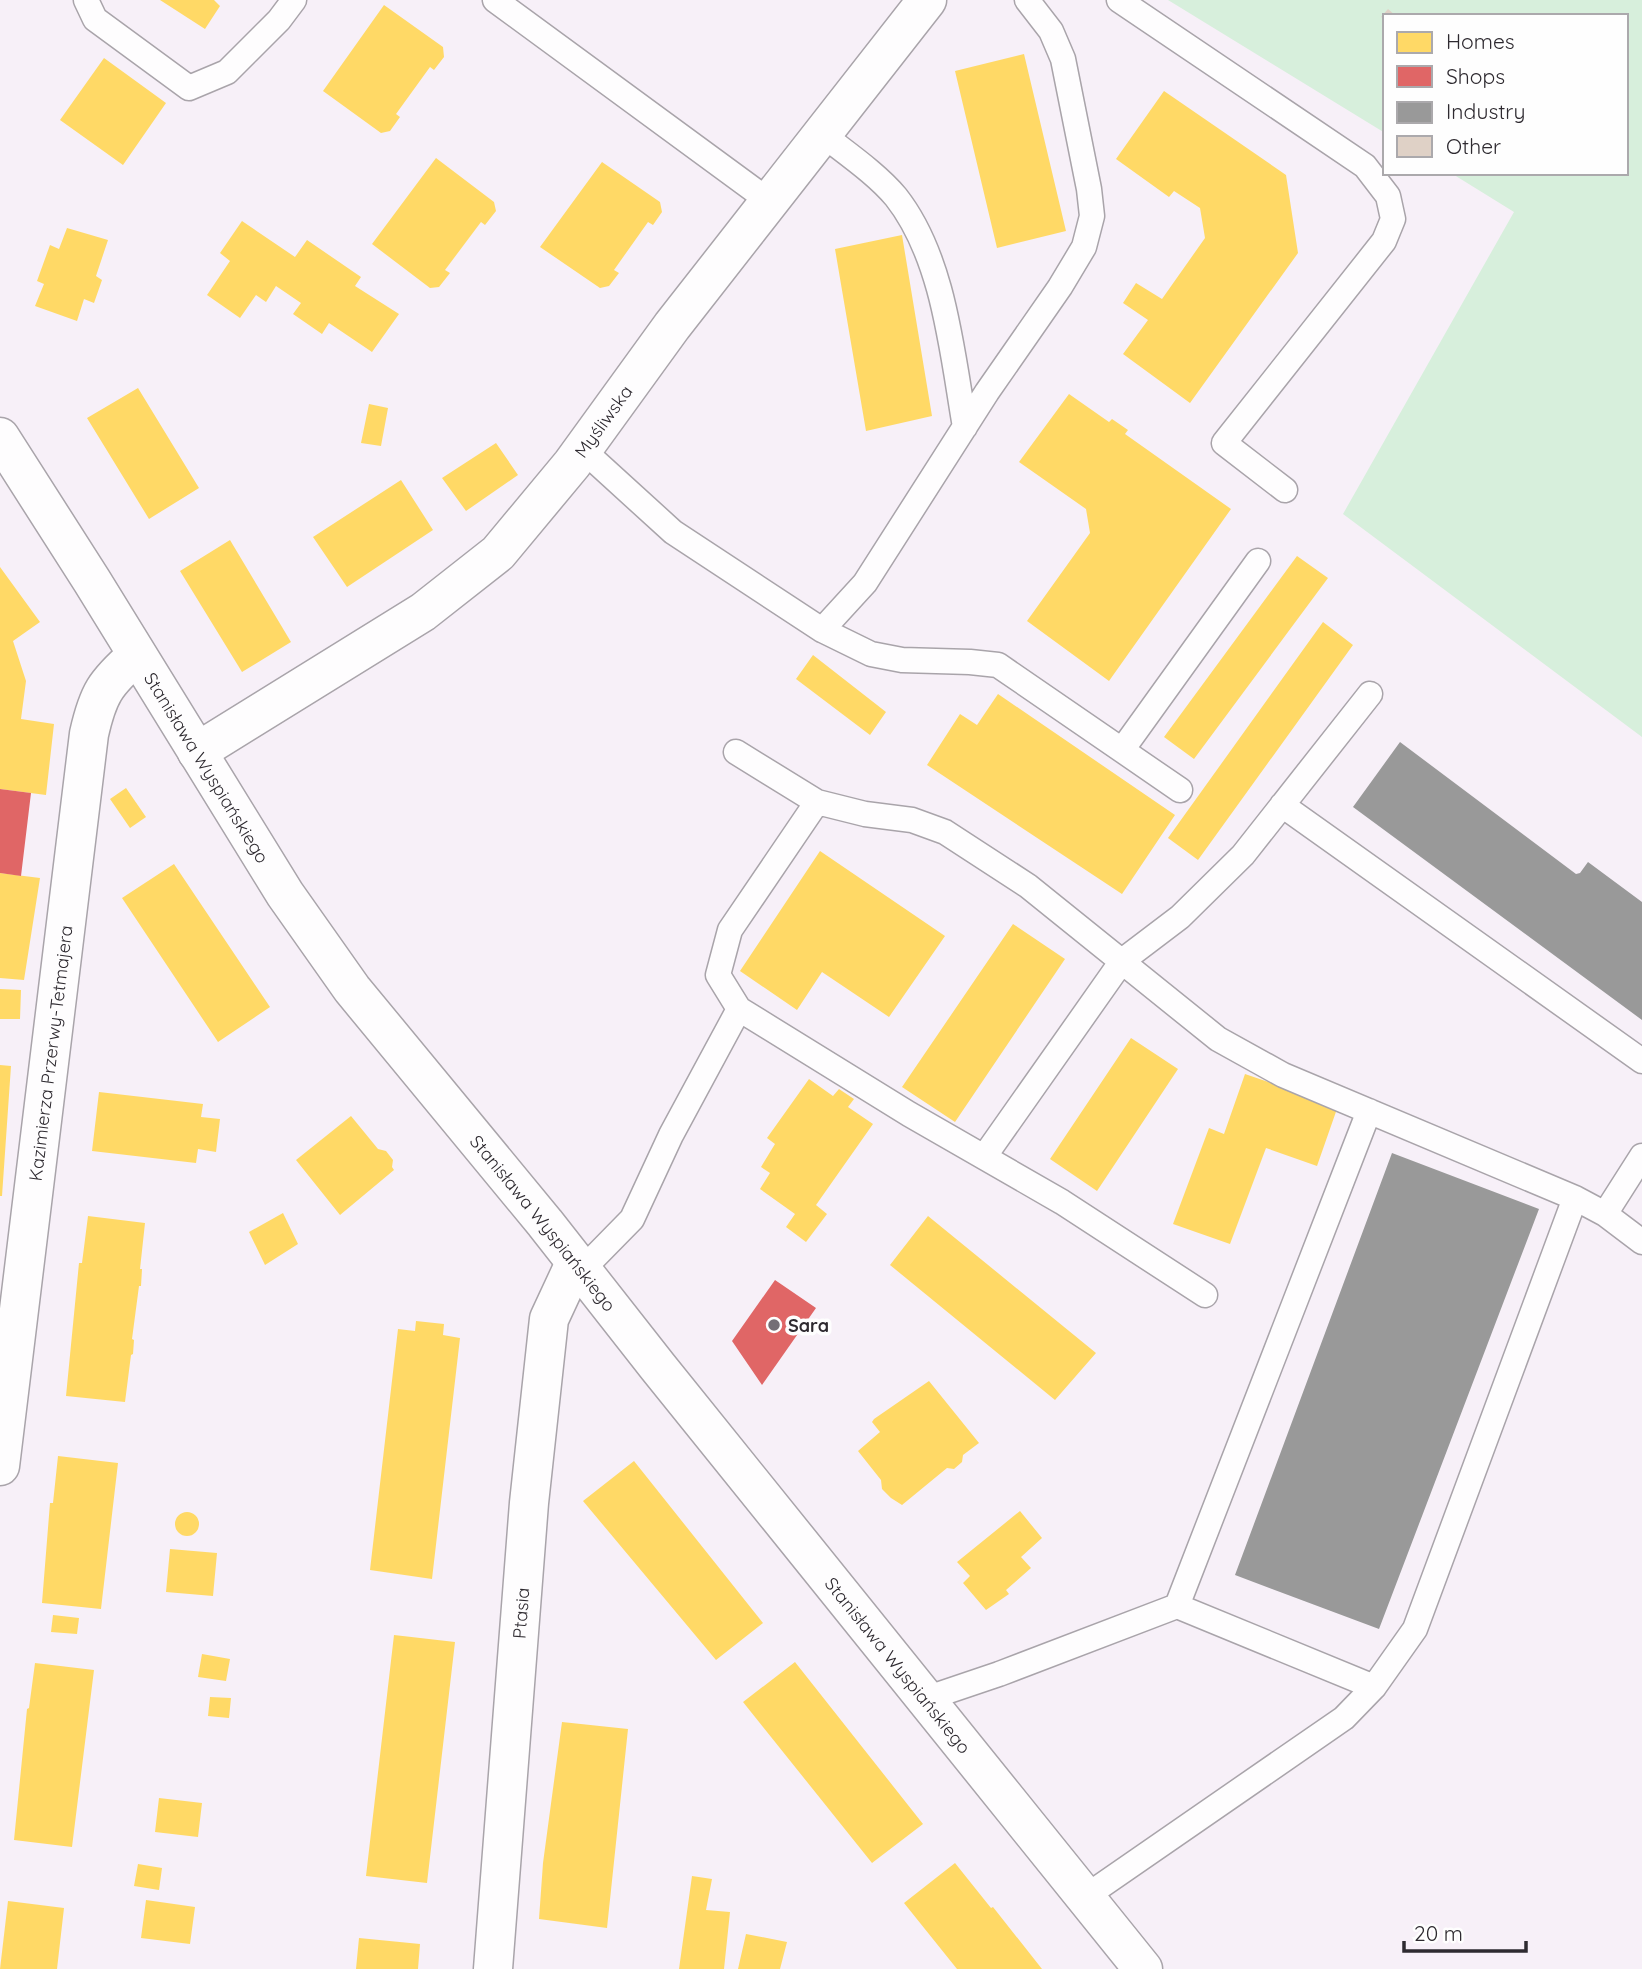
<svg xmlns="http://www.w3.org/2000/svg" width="1642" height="1969" font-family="Quicksand,sans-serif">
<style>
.green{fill:#d7efdc}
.homes{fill:#ffd966}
.shops{fill:#e06666}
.industry{fill:#999}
.building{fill:#dfd1c6}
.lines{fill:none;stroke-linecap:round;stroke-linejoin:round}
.lane-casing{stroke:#a9a4aa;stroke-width:27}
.street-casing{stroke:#a9a4aa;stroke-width:41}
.secondary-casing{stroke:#a9a4aa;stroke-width:41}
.lane{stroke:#fefdfe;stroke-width:24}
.street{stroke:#fefdfe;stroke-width:38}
.secondary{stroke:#fefdfe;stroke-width:38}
.poi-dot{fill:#746f76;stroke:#fefefe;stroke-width:2.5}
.labels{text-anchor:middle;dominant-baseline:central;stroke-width:7;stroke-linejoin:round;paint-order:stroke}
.street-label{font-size:18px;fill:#2e2a30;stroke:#fefefe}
.poi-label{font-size:18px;font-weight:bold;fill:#2e2a30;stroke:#fefefe;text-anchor:start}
</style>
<rect width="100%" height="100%" fill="#f7f0f8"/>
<!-- green -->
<path class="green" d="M1168 0H1642V737L1343 514 1514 212 1451 173H1626V16H1385V133Z"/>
<!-- homes -->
<path class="homes" d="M160 0H214L220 6 205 29Z
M384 5 443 47 444 57 434 70 430 67 396 114 400 117 390 131 381 133 323 91Z
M1024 54 1066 231 997 248 955 71Z
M104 58 166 103 123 165 60 120Z
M1164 91 1286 175 1298 253 1190 403 1123 354 1148 320 1123 303 1136 283 1162 299 1205 238 1200 208 1174 191 1169 197 1116 159Z
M436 158 494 202 496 211 485 225 481 222 445 270 450 273 439 287 430 288 372 244Z
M602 162 660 202 662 212 653 225 648 222 614 270 619 273 609 286 600 288 540 247Z
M242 221 295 257 307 240 361 277 355 286 399 314 372 352 329 323 322 334 293 314 301 303 276 286 266 302 256 295 240 318 207 295 230 261 220 253Z
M67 228 108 240 96 276 102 280 94 303 84 299 77 321 35 306 44 284 37 281 50 245 59 249Z
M902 235 932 416 866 431 835 249Z
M138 388 199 488 149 519 87 418Z
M1069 394 1109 422 1112 419 1128 430 1125 434 1231 509 1109 681 1027 621 1090 533 1086 509 1019 462Z
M369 404 388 408 381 446 361 443Z
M496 443 518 475 466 511 442 478Z
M401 480 433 530 347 587 313 537Z
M230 540 291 642 242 672 180 571Z
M1297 556 1328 578 1194 759 1164 737Z
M0 567 40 622 13 641 26 681 21 719 54 724 46 795 0 789Z
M1323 622 1353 645 1198 860 1168 838Z
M813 655 886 712 870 735 796 679Z
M998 694 1175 815 1122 894 927 765 960 714 977 725Z
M126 788 146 817 130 828 110 799Z
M820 851 945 936 889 1017 822 972 797 1010 740 971Z
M174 864 270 1007 218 1042 122 898Z
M0 873 40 878 24 980 0 978Z
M1013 924 1065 959 955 1122 902 1087Z
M0 989 21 990 20 1019H0Z
M1131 1038 1178 1069 1097 1191 1050 1159Z
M0 1065 11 1066 2 1196H0Z
M1245 1074 1338 1106 1317 1166 1266 1148 1230 1244 1173 1224 1209 1128 1224 1134Z
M809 1079 833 1096 839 1089 854 1099 848 1107 873 1124 816 1205 827 1214 806 1242 786 1227 795 1214 760 1189 770 1173 761 1167 775 1144 767 1138Z
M99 1092 203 1104 201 1117 220 1119 216 1152 198 1149 196 1163 92 1151Z
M351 1116 378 1149 386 1151 393 1160 392 1167 394 1170 340 1215 296 1160Z
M283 1213 298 1244 265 1265 249 1232Z
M88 1216 145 1223 140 1269H142L141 1286H139L132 1339 134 1340 133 1354 131 1355 125 1402 66 1396 79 1263H82Z
M928 1216 1096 1353 1055 1400 890 1265Z
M416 1321 444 1324 443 1335 460 1338 432 1579 370 1570 398 1329 415 1331Z
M929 1381 979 1443 963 1455 962 1462 954 1469 947 1468 902 1505 891 1498 882 1489 881 1480 858 1451 880 1432 872 1422 874 1419Z
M58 1456 118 1463 101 1609 42 1603 50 1503H53Z
M634 1461 763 1623 716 1660 583 1501Z
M1020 1511 1042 1538 1021 1557 1031 1568 1006 1590 1009 1594 986 1610 963 1583 970 1576 957 1562Z
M175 1524a12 12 0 1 1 24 0a12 12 0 1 1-24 0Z
M170 1549 217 1553 213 1596 166 1592Z
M53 1615 79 1618 77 1634 51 1632Z
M394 1635 455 1642 427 1883 366 1876Z
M202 1654 230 1659 226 1681 198 1677Z
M795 1662 923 1824 872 1863 743 1702Z
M35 1663 94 1670 72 1847 14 1840 27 1709 29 1708Z
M210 1697 231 1698 229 1718 208 1716Z
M562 1722 628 1729 607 1928 539 1919 543 1863Z
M159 1798 202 1803 198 1837 155 1832Z
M955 1863 991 1908 993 1907 1042 1969H957L904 1903Z
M138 1864 162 1868 159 1890 134 1886Z
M692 1876 712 1879 706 1910 730 1912 724 1969H679Z
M146 1900 195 1907 190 1944 141 1938Z
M8 1901 64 1908 57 1969H0Z
M746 1934 787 1942 780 1969H738Z
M359 1938 420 1944 418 1969H356Z"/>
<!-- shops -->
<path class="shops" d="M0 789 31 793 21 876 0 873Z
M775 1280 816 1308 762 1385 732 1341Z"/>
<!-- industry -->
<path class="industry" d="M1400 742 1576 874 1580 873 1588 862 1642 902V1020L1353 807Z
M1392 1153 1539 1209 1379 1629 1235 1575Z"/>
<!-- building -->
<path class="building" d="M1388 9 1396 16H1385V19L1381 17Z"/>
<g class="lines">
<defs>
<path id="lane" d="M86 0 95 19 189 88 227 72 279 20 294 0
M495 0 769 201
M1119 0 1365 166 1388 196 1393 219 1384 241 1224 443 1285 490
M822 134C846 153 877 174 896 197 944 258 952 352 965 427
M583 450 673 532 822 630 871 654 902 660 970 662 998 665 1180 790
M822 630 865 583 987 392 1060 287 1084 247 1092 216 1089 189 1063 59 1051 31 1027 0
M1122 750 1258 561
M736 752 817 802 865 814 912 820 945 832 1028 886 1218 1039 1283 1075 1575 1198 1605 1214 1642 1242
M1282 805 1642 1061
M739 1009 718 975 730 930 817 802
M1369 1111 1177 1606 1374 1687
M984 1157 1122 961 1180 917 1243 855 1370 694
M1605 1214 1642 1156
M581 1271 632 1219 671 1135 739 1009 909 1114 1062 1202 1205 1295
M925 1699 999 1674 1177 1606
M1085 1897 1344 1718 1374 1687 1415 1629 1575 1198"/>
<g id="street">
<path id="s1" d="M197 752 423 612 498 553 572 464 672 326 927 0"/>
<path id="s2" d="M0 1466 89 734C98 694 105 683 136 656"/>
<path id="s3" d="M493 1969 529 1503 549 1319 575 1263"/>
</g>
<g id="secondary">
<path id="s4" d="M0 437 92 581 285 894 352 989 545 1223 658 1367 1143 1969"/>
</g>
</defs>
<!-- lane casing -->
<use href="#lane" class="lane-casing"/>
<!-- street casing -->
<use href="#street" class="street-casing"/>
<!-- secondary casing -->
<use href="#secondary" class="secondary-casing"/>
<!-- lane -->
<use href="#lane" class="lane"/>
<!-- street -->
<use href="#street" class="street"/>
<!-- secondary -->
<use href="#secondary" class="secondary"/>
</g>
<!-- markers -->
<circle class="poi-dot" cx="774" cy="1325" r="7"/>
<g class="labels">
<!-- street labels -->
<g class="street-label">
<text stroke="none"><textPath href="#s1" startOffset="530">Myśliwska</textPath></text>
<text stroke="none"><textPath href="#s4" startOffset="390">Stanisława Wyspiańskiego</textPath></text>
<text stroke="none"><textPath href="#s2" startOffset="416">Kazimierza Przerwy-Tetmajera</textPath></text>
<text stroke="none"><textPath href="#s4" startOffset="957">Stanisława Wyspiańskiego</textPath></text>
<text stroke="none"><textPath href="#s3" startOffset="357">Ptasia</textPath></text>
<text stroke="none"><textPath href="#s4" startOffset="1524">Stanisława Wyspiańskiego</textPath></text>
</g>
<!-- poi labels -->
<g class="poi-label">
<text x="788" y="1325">Sara</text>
</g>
</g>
<!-- legend -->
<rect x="1383" y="14" width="245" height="161" fill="#fefefe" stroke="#aba9ac" stroke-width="2"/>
<rect x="1397" y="32" width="35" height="21" fill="#ffd966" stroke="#aba9ac" stroke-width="2"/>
<text x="1446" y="49" font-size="21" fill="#2e2a30">Homes</text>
<rect x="1397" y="66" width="35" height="21" fill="#e06666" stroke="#aba9ac" stroke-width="2"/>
<text x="1446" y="84" font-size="21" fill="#2e2a30">Shops</text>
<rect x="1397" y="102" width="35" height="21" fill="#999999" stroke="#aba9ac" stroke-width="2"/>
<text x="1446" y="119" font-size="21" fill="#2e2a30">Industry</text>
<rect x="1397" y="136" width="35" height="21" fill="#dfd1c6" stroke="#aba9ac" stroke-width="2"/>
<text x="1446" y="154" font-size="21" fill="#2e2a30">Other</text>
<!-- scale -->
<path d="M1404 1941v10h122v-10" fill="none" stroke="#2e2a30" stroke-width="3.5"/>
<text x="1414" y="1941" font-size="21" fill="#2e2a30" stroke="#fefefe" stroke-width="5" paint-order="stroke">20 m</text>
</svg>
